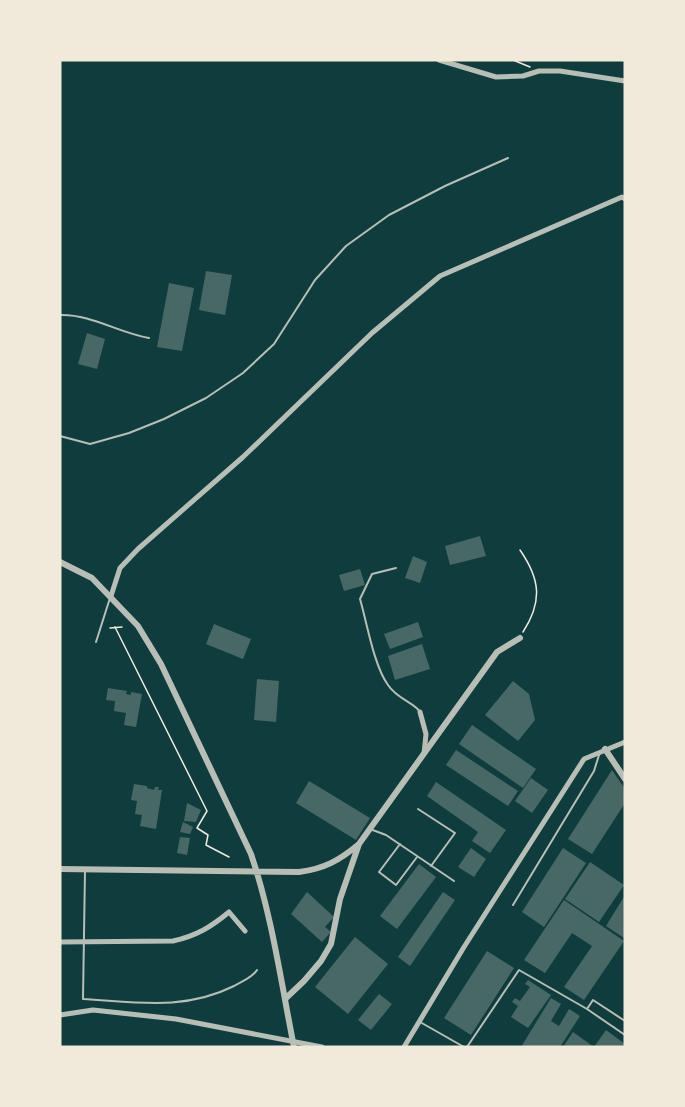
<svg xmlns="http://www.w3.org/2000/svg" width="685" height="1107" font-family="'Space Grotesk',sans-serif">
<style>
.building{fill:#486865}
.lines{fill:none;stroke-linecap:round;stroke-linejoin:round}
.path{stroke:#f1e9da;stroke-width:1.5}
.service{stroke:#b8beb3;stroke-width:2}
.minor{stroke:#b8beb3;stroke-width:5}
.tertiary{stroke:#b8beb3;stroke-width:6}
</style>
<rect width="100%" height="100%" fill="#0f3d3e"/>
<!-- building -->
<path class="building" d="M206 271 232 275 225 315 199 310Z
M169 283 194 288 182 351 157 347Z
M87 333 105 339 97 369 78 364Z
M480 536 486 556 450 565 445 546Z
M413 556 427 562 420 583 405 578Z
M360 569 365 585 344 591 339 575Z
M418 622 423 637 390 649 384 634Z
M214 624 251 639 243 659 206 644Z
M422 644 430 669 395 680 388 656Z
M257 679 279 681 276 722 254 720Z
M513 681 529 694 535 720 518 741 485 715Z
M108 688 127 691 126 694 131 695V692L142 694 136 727 124 725 126 713 114 711 115 701 106 700Z
M472 725 536 769 523 788 459 744Z
M456 750 518 791 508 806 446 765Z
M612 770 625 789V803L592 854 568 839Z
M531 778 548 790 532 813 515 801Z
M309 781 370 818 356 840 296 803Z
M436 782 506 830 490 853 472 841 478 832 427 796Z
M134 784 147 786V788L154 790 155 787H159L158 790H162L156 829 140 826 142 815 135 814 137 801 131 800Z
M187 803 201 810 196 822 184 821Z
M183 822 193 827 190 834 180 832Z
M180 837 190 838 187 855 177 853Z
M471 848 486 859 474 877 458 867Z
M563 848 586 863 544 927 522 912Z
M590 862 624 885 599 922 565 899Z
M419 864 436 877 397 929 380 916Z
M307 892 334 917 325 927 331 932 322 942 291 914Z
M443 892 455 900 410 966 398 957Z
M625 895V936L624 938 606 926Z
M564 900 624 941 584 1000 564 987 592 946 572 933 545 973 524 960Z
M355 937 388 964 348 1014 315 987Z
M487 951 514 968 471 1035 444 1018Z
M528 980 551 995 528 1028 511 1017 518 1006 512 1002 515 998 520 1001 530 987 525 984Z
M379 994 392 1004 371 1030 358 1020Z
M551 998 561 1004 551 1021 559 1026 569 1009 580 1016 560 1047H521Z
M606 1030 625 1044 623 1047H594Z
M573 1032 594 1047H563Z"/>
<g class="lines">
<!-- path -->
<path class="path" d="M513 60 530 67
M520 550C540 579 543 601 523 632
M115 627 207 811 197 828 208 835 206 845 229 857
M110 628 122 627"/>
<!-- service -->
<path class="service" d="M60 315C91 314 119 333 149 338
M60 436 90 444 129 433 164 419 206 398 243 373 274 344 315 280 346 246 389 215 445 186 508 158
M396 568 372 574 360 599C367 623 374 666 388 685 397 699 415 703 420 712
M96 642 110 598
M418 809 455 833 431 866
M370 829 386 835 454 881
M400 844 379 872 396 885 417 857
M85 870 83 999C137 1002 184 1011 234 986 242 981 252 978 257 970
M513 905 594 771 599 755
M587 1009 625 1035
M420 1022 464 1047
M467 1047 519 970 587 1009 593 1000 625 1021"/>
<!-- minor -->
<path class="minor" d="M439 60 496 77 523 76 539 71H560L625 81
M111 596 120 568 138 549 243 457 372 333 440 276 622 197 625 199
M420 712 426 734 424 754
M60 942 173 941C196 936 211 927 229 912L245 931
M60 1015 93 1010 176 1019 322 1047
M404 1047 464 947 584 759 625 742"/>
<!-- tertiary -->
<path class="tertiary" d="M60 562 92 578 138 626 161 664 251 854C272 916 281 982 294 1047
M605 749 625 779
M60 869 299 872C324 869 340 860 359 844
M285 999 304 981 321 961 331 944 340 899 359 844 497 652 520 638"/>
</g>
<!-- border -->
<rect width="685" height="1107" fill="none" stroke="#f1e9da" stroke-width="123"/>
</svg>
